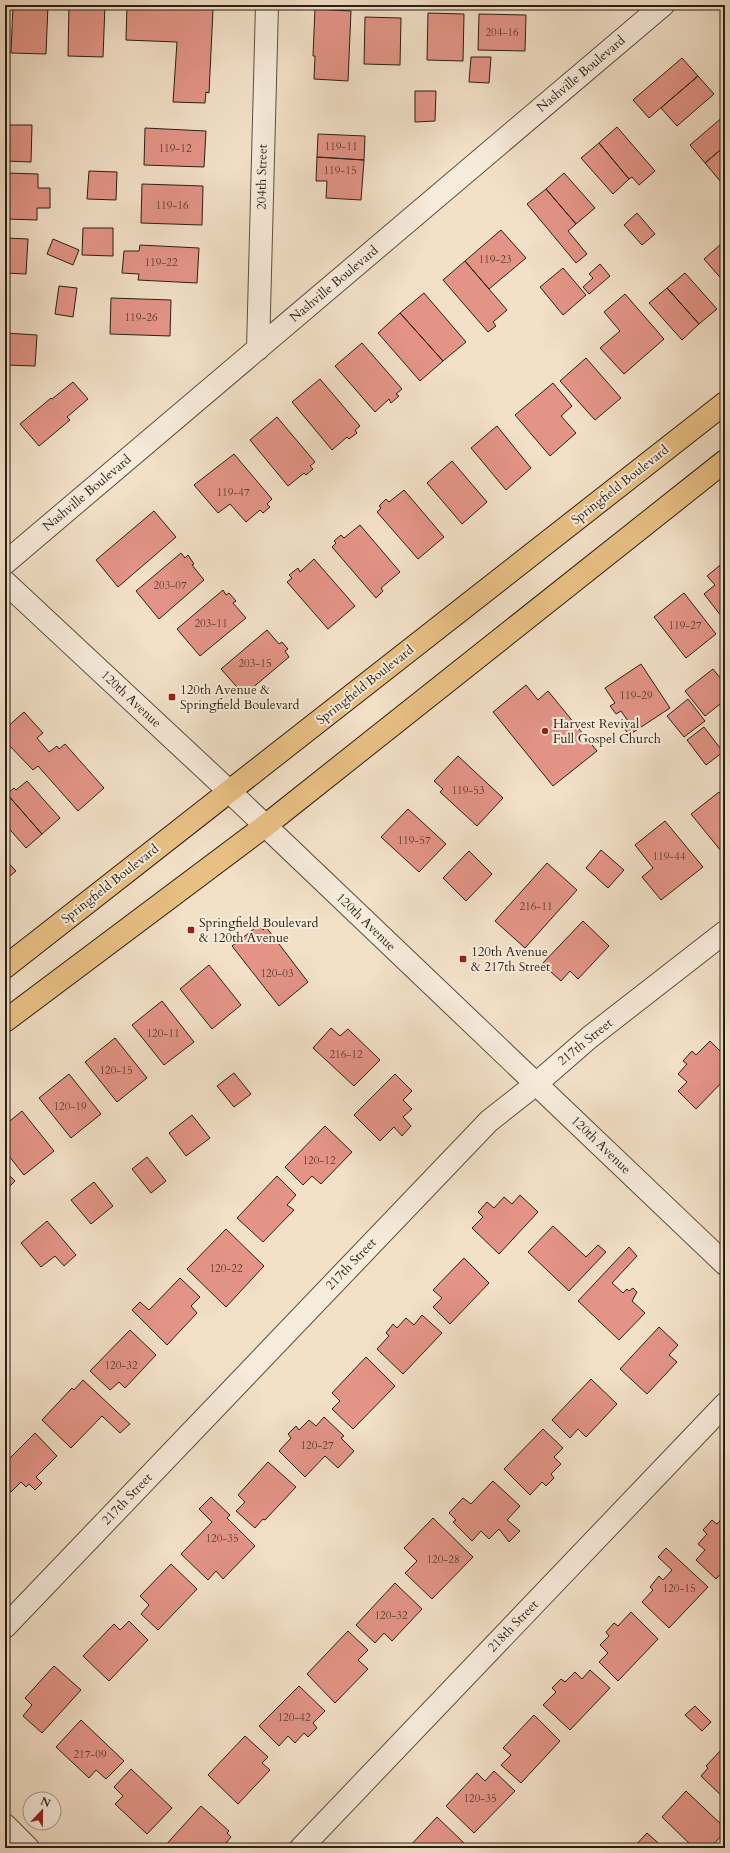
<svg xmlns="http://www.w3.org/2000/svg" width="730" height="1853" font-family="Cardo,serif">
<style>
.building{fill:#e39487;stroke:#2a1f12}
.lines{fill:none;stroke-linecap:round;stroke-linejoin:round}
.minor-casing{stroke:#5c4f3f;stroke-width:24}
.major-casing{stroke:#2a1f12;stroke-width:24}
.minor{stroke:#f7ebdb;stroke-width:22}
.major{stroke:#e9c084;stroke-width:22}
.poi-dot{fill:#8f2418;stroke:#f7ebdb;stroke-width:1.5}
.labels{text-anchor:middle;dominant-baseline:central;stroke-width:4;stroke-linejoin:round;paint-order:stroke}
.number-label{font-size:11px;fill:#583c2f}
.street-label{font-size:13px;fill:#2a1f12;stroke:#f7ebdb}
.poi-label{font-size:13px;fill:#2a1f12;stroke:#f7ebdb;text-anchor:start}
</style>
<rect width="100%" height="100%" fill="#f2e0c7"/>
<filter id="stains"><feTurbulence type="fractalNoise" baseFrequency=".005" numOctaves="4"/><feColorMatrix values="0 0 0 0 .2 0 0 0 0 .09 0 0 0 0 .02 0 0 0 .5 -.17"/></filter>
<radialGradient id="worn" r=".72"><stop offset=".6" stop-color="#630" stop-opacity="0"/><stop offset="1" stop-color="#630" stop-opacity=".3"/></radialGradient>
<!-- building -->
<path class="building" d="M13 5H48L46 54 11 53Z
M69 5H105L103 57 68 56Z
M127 5H163V7L213 9 209 93 206 92 205 103 173 102 177 42 126 40Z
M315 9 351 11 348 81 314 79 315 56H313Z
M428 13 464 14 463 61 427 60Z
M479 14 526 15 525 51 478 50Z
M365 17 401 18 400 65 364 64Z
M471 57H491L489 83 469 82Z
M682 58 698 76 649 118 633 100Z
M698 76 714 94 677 126 661 108Z
M415 91H436L435 121 415 122Z
M725 115V146L705 163 690 145Z
M5 125H32L31 162 5 161Z
M617 127 655 171 639 185 632 177 629 179 599 143Z
M145 128 206 131 204 167 144 165Z
M318 134 365 136 364 160 317 157Z
M599 143 629 179 613 194 581 158Z
M725 146V177L720 181 705 163Z
M317 157 364 160 361 200 326 198 327 181H316Z
M89 171 117 172 116 200 87 199Z
M5 173 38 174V188H50V208H37V220L7 219V225H5Z
M564 173 595 208 576 224 546 189Z
M142 184 203 186 202 225 141 223Z
M546 189 576 224 568 231 587 254 576 263 527 204Z
M637 213 655 234 642 245 624 225Z
M83 228H113V256L82 255Z
M501 230 526 258 489 289 465 261Z
M5 238 28 239 26 274 5 273Z
M53 239 79 250 73 265 47 254Z
M721 244 725 248V283L704 259Z
M140 245 199 248 197 283 138 280 139 274 122 273 124 251H139Z
M465 261 507 310 493 322 496 326 488 332 443 280Z
M600 264 610 276 589 294 583 287 593 278 589 274Z
M563 268 586 295 563 315 540 287Z
M685 273 717 309 699 324 667 288Z
M59 286 77 288 73 317 55 314Z
M667 288 699 324 682 340 649 303Z
M424 293 466 342 443 361 400 313Z
M625 294 664 339 624 374 600 348 620 331 604 312Z
M111 298 171 300 170 336 110 334Z
M400 313 443 361 420 381 378 333Z
M5 333 37 335 35 366 5 365Z
M362 343 402 389 396 394 399 396 391 403 389 399 375 412 335 366Z
M586 358 621 398 595 420 560 381Z
M320 379 360 426 355 430 357 433 349 439 347 437 332 450 292 402Z
M73 382 88 399 67 417 70 420 39 446 20 424 51 398 52 399Z
M553 383 572 406 561 416 576 433 550 456 515 415Z
M277 417 315 462 310 466 313 469 306 475 304 473 288 486 250 440Z
M5 418H7L6 446H5Z
M497 426 531 468 506 490 471 448Z
M234 454 272 499 267 504 270 507 263 513 260 510 246 522 230 504 218 513 194 485Z
M452 461 487 502 462 524 427 483Z
M404 490 444 537 418 559 377 512 381 508 379 506 386 499 389 502Z
M154 511 176 537 118 587 96 560Z
M360 525 400 572 381 588 383 591 376 598 332 547 336 543 334 541 341 535 344 538Z
M181 553 185 558 188 555 194 564 192 565 204 580 159 619 136 591Z
M314 559 355 606 328 629 287 582 292 578 289 575 298 568 300 572Z
M725 561V621L704 594 715 585 707 576Z
M223 590 226 595 229 593 236 601 233 603 246 618 200 656 177 629Z
M684 593 716 634 686 658 654 617Z
M267 630 279 644 282 642 288 649 285 651 289 657 244 695 221 669Z
M641 664 670 708 629 735 622 725 628 721 621 711 616 714 610 706 615 703 605 688Z
M713 669 725 684V700L705 716 685 691Z
M526 685 538 700 548 691 597 751 553 786 493 712Z
M688 699 705 721 684 737 667 716Z
M24 712 43 733 37 738 49 752 57 746 59 749 65 744 104 788 78 811 38 766 33 770 5 741V729Z
M704 727 723 752 706 765 687 740Z
M458 756 503 798 477 826 440 792 443 789 434 781Z
M27 781 60 818 42 834 7 794 14 788 16 790Z
M719 792 725 799V848L721 851 691 814Z
M7 794 42 834 26 848 5 824V796Z
M408 809 446 844 419 872 381 837Z
M665 821 703 867 661 900 642 877 653 868 635 845Z
M601 850 624 870 608 888 586 868Z
M469 851 492 874 466 901 443 878Z
M5 859 16 871 5 880Z
M547 863 577 890 525 948 495 921Z
M583 921 609 946 578 979 570 971 561 981 542 964Z
M259 925 263 930 266 927 308 982 279 1006 232 946Z
M209 965 241 1005 212 1029 180 989Z
M162 1001 194 1042 164 1065 132 1025Z
M331 1028 340 1036 348 1029 380 1060 354 1086 313 1048Z
M115 1038 147 1078 117 1102 85 1062Z
M710 1041 725 1056V1079L696 1109 678 1091 687 1082 678 1074 687 1064 683 1061 692 1051 696 1055Z
M234 1073 251 1094 234 1107 217 1086Z
M69 1074 101 1114 71 1138 39 1098Z
M395 1074 412 1091 403 1100 412 1109 403 1117 411 1126 402 1136 394 1127 380 1141 354 1115Z
M22 1111 54 1151 24 1175 5 1151V1125Z
M192 1115 210 1138 186 1156 169 1133Z
M325 1126 352 1152 321 1184 312 1176 303 1185 285 1167Z
M147 1157 166 1181 151 1193 132 1169Z
M5 1171 15 1181 5 1191Z
M277 1176 296 1195 287 1205 294 1210 263 1242 237 1218Z
M94 1182 113 1206 91 1224 71 1200Z
M520 1195 538 1212 499 1254 472 1228 483 1217 478 1212 487 1202 494 1208 504 1197 512 1204Z
M47 1221 76 1255 64 1266 55 1256 41 1267 21 1243Z
M553 1226 586 1257 598 1245 606 1252 569 1291 528 1252Z
M226 1229 264 1266 226 1307 187 1269Z
M629 1247 637 1256 612 1283 623 1293 627 1289 629 1291 633 1288 637 1292 632 1301 645 1313 619 1340 578 1301Z
M464 1258 489 1283 450 1324 433 1307 442 1298 433 1290Z
M180 1278 200 1297 191 1306 197 1313 167 1345 132 1310 140 1302 149 1310Z
M422 1315 442 1333 403 1374 377 1349 389 1336 386 1333 393 1324 397 1328 406 1318 414 1325Z
M659 1327 678 1345 669 1355 677 1362 647 1394 620 1369Z
M130 1330 156 1355 125 1388 119 1382 110 1390 90 1371Z
M366 1357 395 1386 353 1429 332 1409 340 1401 332 1393Z
M591 1379 617 1404 586 1437 578 1429 570 1438 552 1420Z
M83 1380 130 1424 120 1433 102 1416 71 1448 42 1420 72 1388 74 1390Z
M324 1417 344 1436 341 1438 354 1451 338 1468 325 1456 305 1477 279 1451 291 1438 288 1434 296 1426 299 1430 309 1420 316 1426Z
M543 1429 563 1448 554 1457 561 1464 551 1474 554 1478 546 1486 542 1482 530 1495 504 1469Z
M35 1433 57 1456 36 1477 42 1483 35 1490 29 1484 26 1487 21 1482 11 1492 5 1486V1463Z
M268 1462 296 1487 265 1520 263 1519 255 1528 236 1511 245 1502 238 1495Z
M493 1481 520 1506 507 1520 520 1531 509 1542 499 1529 489 1539 481 1531 472 1541 453 1522 456 1520 449 1513 463 1498 471 1504Z
M211 1497 230 1515 227 1518 255 1546 223 1579 216 1571 208 1580 181 1554 212 1522 199 1509Z
M725 1515V1569L716 1579 696 1560 705 1550 698 1544 707 1534 703 1530 712 1520 717 1524Z
M433 1518 473 1557 432 1599 405 1573 417 1561 404 1548Z
M666 1548 708 1587 669 1628 642 1602 653 1590 650 1587 659 1576 663 1580 672 1570 658 1557Z
M171 1564 197 1589 158 1630 141 1614 149 1605 140 1596Z
M395 1583 422 1609 392 1641 384 1633 375 1643 356 1625Z
M631 1612 658 1639 618 1681 599 1662 608 1653 600 1645 609 1636 606 1632 614 1623 618 1626Z
M129 1621 148 1640 109 1681 83 1656 114 1624 120 1630Z
M348 1631 368 1650 358 1660 368 1669 335 1703 307 1674Z
M54 1666 81 1690 42 1733 23 1716 32 1705 25 1698Z
M590 1670 610 1688 570 1730 543 1705 556 1692 552 1688 561 1679 565 1682 575 1672 582 1679Z
M299 1686 325 1711 313 1723 317 1728 308 1737 304 1733 295 1743 288 1736 279 1746 259 1726Z
M695 1706 711 1722 702 1731 685 1715Z
M534 1715 560 1741 521 1783 501 1765 511 1755 503 1748Z
M81 1720 124 1761 106 1779 96 1770 89 1778 56 1747Z
M245 1736 268 1757 262 1763 270 1770 238 1804 208 1775Z
M723 1748 725 1750V1799L701 1776 708 1768 706 1766Z
M131 1769 172 1808 147 1834 115 1804 123 1796 114 1787Z
M494 1771 515 1791 474 1833 446 1806 477 1773 485 1781Z
M686 1791 725 1828V1832L710 1848H694L662 1817Z
M201 1806 229 1831 227 1833 231 1837 222 1848H163Z
M437 1817 464 1843 459 1848H408Z
M647 1833 664 1848H633Z"/>
<g class="lines">
<defs>
<path id="minor" d="M258 349 267 5
M5 563 663 5
M5 582 230 792 725 1264
M5 1627 489 1121 536 1084 590 1037 725 932
M5 1825 28 1848
M301 1848 725 1404"/>
<path id="major" d="M5 967 725 403
M5 1021 265 826 725 461"/>
</defs>
<!-- minor casing -->
<use href="#minor" class="minor-casing"/>
<!-- major casing -->
<use href="#major" class="major-casing"/>
<!-- minor -->
<use href="#minor" class="minor"/>
<!-- major -->
<use href="#major" class="major"/>
</g>
<!-- markers -->
<g class="poi-dot">
<rect x="168" y="693" width="8" height="8" rx="2"/>
<circle cx="545" cy="731" r="4"/>
<rect x="187" y="926" width="8" height="8" rx="2"/>
<rect x="459" y="955" width="8" height="8" rx="2"/>
</g>
<g class="labels">
<!-- number labels -->
<g class="number-label">
<text x="502" y="32">204-16</text>
<text x="341" y="146">119-11</text>
<text x="175" y="148">119-12</text>
<text x="340" y="170">119-15</text>
<text x="172" y="205">119-16</text>
<text x="495" y="259">119-23</text>
<text x="161" y="262">119-22</text>
<text x="141" y="317">119-26</text>
<text x="233" y="492">119-47</text>
<text x="170" y="585">203-07</text>
<text x="211" y="623">203-11</text>
<text x="685" y="625">119-27</text>
<text x="255" y="663">203-15</text>
<text x="636" y="695">119-29</text>
<text x="468" y="790">119-53</text>
<text x="414" y="840">119-57</text>
<text x="669" y="856">119-44</text>
<text x="536" y="906">216-11</text>
<text x="277" y="973">120-03</text>
<text x="163" y="1033">120-11</text>
<text x="346" y="1054">216-12</text>
<text x="116" y="1070">120-15</text>
<text x="70" y="1106">120-19</text>
<text x="319" y="1160">120-12</text>
<text x="226" y="1268">120-22</text>
<text x="121" y="1365">120-32</text>
<text x="317" y="1445">120-27</text>
<text x="222" y="1538">120-35</text>
<text x="443" y="1559">120-28</text>
<text x="679" y="1588">120-15</text>
<text x="391" y="1615">120-32</text>
<text x="294" y="1717">120-42</text>
<text x="90" y="1754">217-09</text>
<text x="480" y="1798">120-35</text>
</g>
<!-- street labels -->
<g class="street-label">
<text transform="translate(581 74) rotate(-40)">Nashville Boulevard</text>
<text transform="translate(262 177) rotate(-89)">204th Street</text>
<text transform="translate(334 284) rotate(-40)">Nashville Boulevard</text>
<text transform="translate(620 485) rotate(-38)">Springfield Boulevard</text>
<text transform="translate(87 493) rotate(-40)">Nashville Boulevard</text>
<text transform="translate(365 685) rotate(-38)">Springfield Boulevard</text>
<text transform="translate(131 699) rotate(43)">120th Avenue</text>
<text transform="translate(110 884) rotate(-38)">Springfield Boulevard</text>
<text transform="translate(366 922) rotate(44)">120th Avenue</text>
<text transform="translate(585 1042) rotate(-39)">217th Street</text>
<text transform="translate(601 1145) rotate(44)">120th Avenue</text>
<text transform="translate(351 1264) rotate(-46)">217th Street</text>
<text transform="translate(127 1499) rotate(-46)">217th Street</text>
<text transform="translate(513 1626) rotate(-46)">218th Street</text>
</g>
<!-- poi labels -->
<g class="poi-label">
<text x="180" y="690">120th Avenue &amp;<tspan x="180" dy="15">Springfield Boulevard</tspan></text>
<text x="553" y="724">Harvest Revival<tspan x="553" dy="15">Full Gospel Church</tspan></text>
<text x="199" y="923">Springfield Boulevard<tspan x="199" dy="15">&amp; 120th Avenue</tspan></text>
<text x="471" y="952">120th Avenue<tspan x="471" dy="15">&amp; 217th Street</tspan></text>
</g>
</g>
<!-- margin -->
<rect width="730" height="1853" fill="none" stroke="#f2e0c7" stroke-width="20"/>
<rect x="6" y="6" width="718" height="1841" fill="none" stroke="#2a1f12" stroke-width="2"/>
<rect x="10" y="10" width="710" height="1833" fill="none" stroke="#2a1f12"/>
<!-- north arrow -->
<g transform="translate(42 1811) rotate(22)"><circle r="19" fill="#f7ebdb" stroke="#a5998b"/>
<path d="M0-3L7 15L0 10L-7 15Z" fill="#8f2418"/>
<text y="-6" font-size="11" font-weight="bold" text-anchor="middle" fill="#2a1f12">N</text>
</g>
<rect width="100%" height="100%" filter="url(#stains)"/>
<rect width="100%" height="100%" fill="url(#worn)"/>
</svg>
